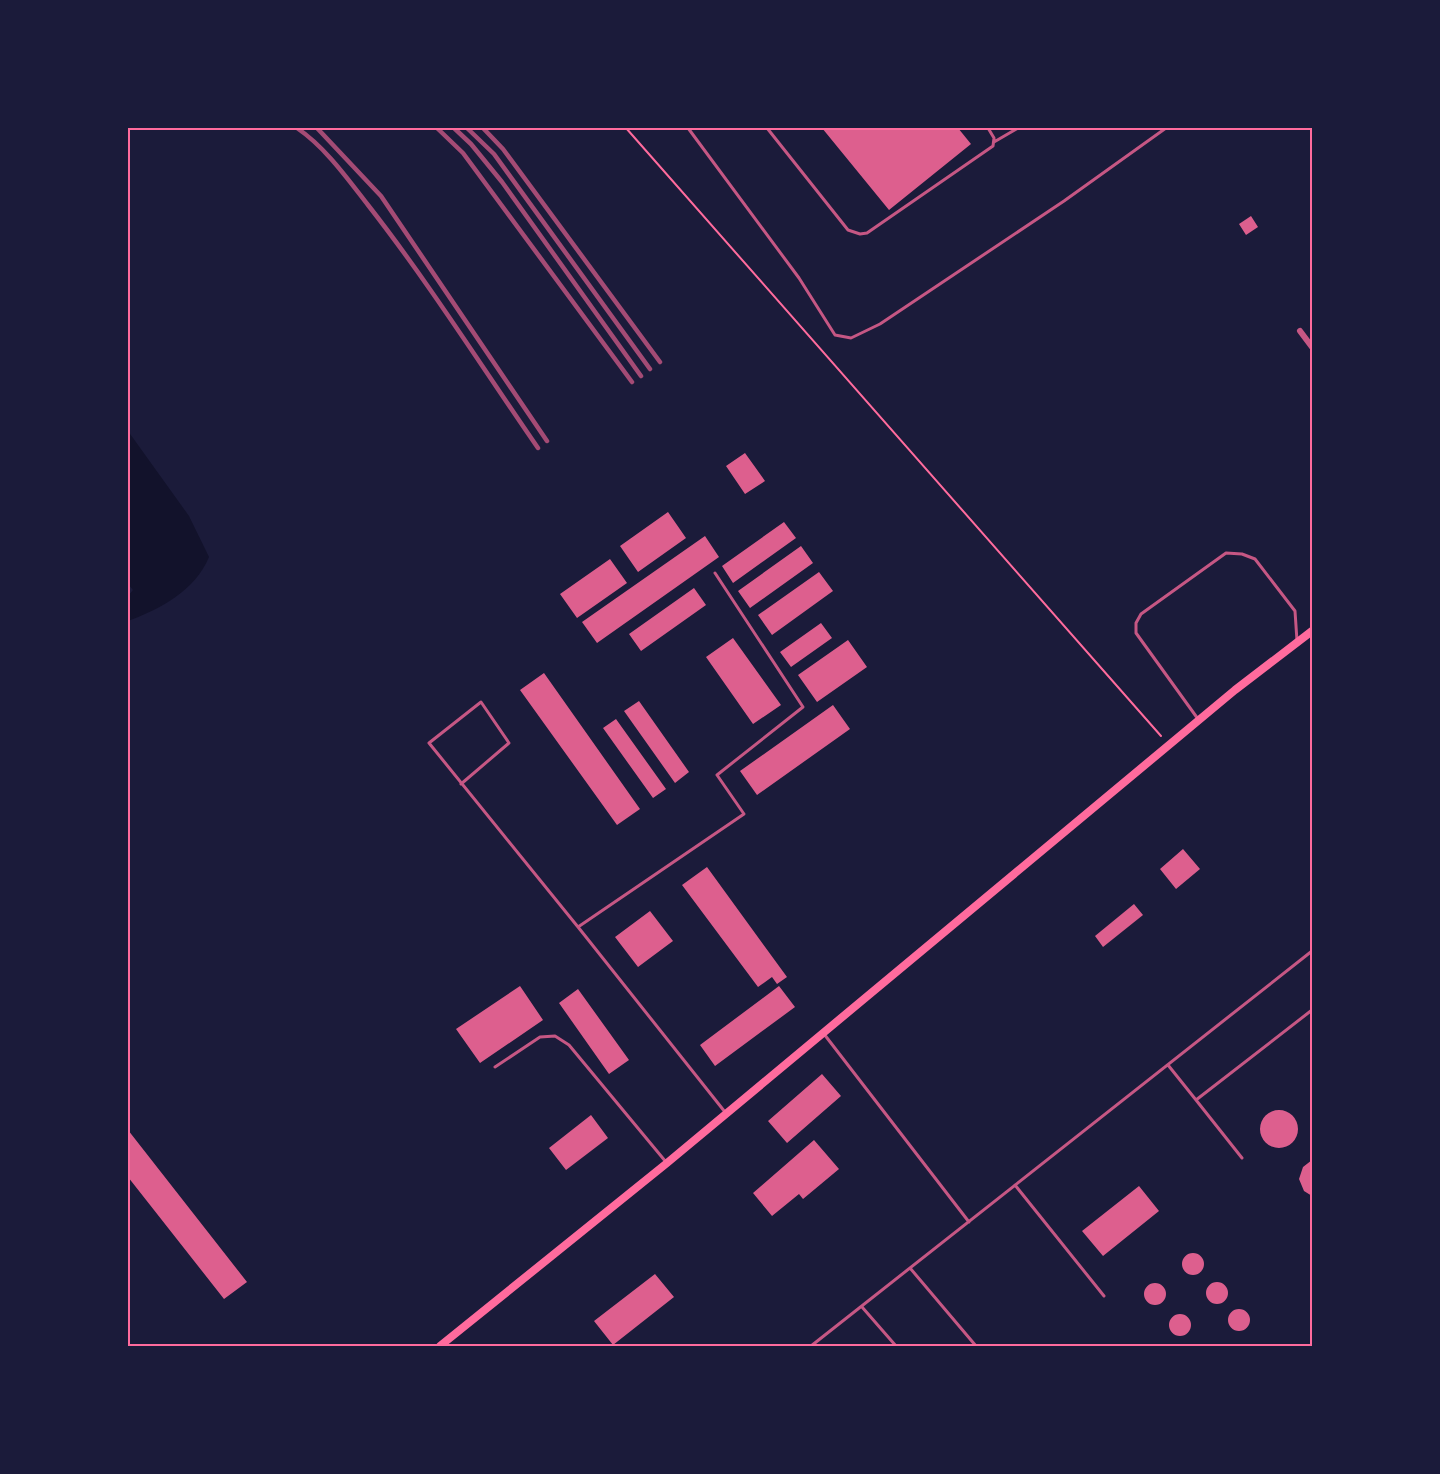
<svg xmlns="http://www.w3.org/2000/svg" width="1440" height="1474" font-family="'DejaVu Sans',sans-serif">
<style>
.water{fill:#12122b}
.building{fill:#dd5f8e}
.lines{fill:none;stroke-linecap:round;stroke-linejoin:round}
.path{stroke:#ff6b9d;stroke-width:2}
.service{stroke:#c65784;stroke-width:3}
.minor{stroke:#c65784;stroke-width:6}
.secondary{stroke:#ff6b9d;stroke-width:8}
.rail{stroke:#a44b75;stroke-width:4.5}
.neatline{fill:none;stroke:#ff6b9d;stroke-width:2}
</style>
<rect width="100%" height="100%" fill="#1b1b3a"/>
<!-- water -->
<path class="water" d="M128 431 189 516 209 557C195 591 160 609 128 621V596L133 590 128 584Z"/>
<!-- building -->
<path class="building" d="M822 128H958L971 144 889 210Z
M1251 216 1258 227 1246 235 1239 224Z
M745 453 765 481 745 494 726 466Z
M668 512 686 538 638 572 620 546Z
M784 522 796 538 733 583 722 566Z
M705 536 719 557 597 643 582 622Z
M801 546 813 563 750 608 738 591Z
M610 559 627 583 577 618 560 594Z
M819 572 833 591 772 635 758 615Z
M694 588 706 605 641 651 629 634Z
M821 623 832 638 791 667 780 652Z
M733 638 781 705 753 724 706 657Z
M848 640 867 667 817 702 798 675Z
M544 673 640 809 617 825 520 690Z
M639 701 689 772 675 783 624 711Z
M833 705 850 729 757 795 740 771Z
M616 719 666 789 653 798 603 728Z
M1183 849 1200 869 1176 889 1160 869Z
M707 867 787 977 777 984 772 977 758 987 682 885Z
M1134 904 1143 915 1103 947 1095 936Z
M650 911 673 941 638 967 615 937Z
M520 986 543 1020 480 1063 456 1029Z
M779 986 795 1007 715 1066 700 1045Z
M578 989 629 1060 609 1074 559 1003Z
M822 1074 841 1096 787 1143 768 1121Z
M1260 1129a19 19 0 1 1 38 0a19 19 0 1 1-38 0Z
M591 1115 608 1138 566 1170 549 1148Z
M128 1130 247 1282 224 1299 128 1177Z
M814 1140 839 1169 803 1199 799 1194 772 1216 753 1193Z
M1312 1160V1196L1304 1191 1299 1179 1303 1167Z
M1139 1186 1159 1211 1103 1256 1082 1231Z
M1182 1264a11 11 0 1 1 22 0a11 11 0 1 1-22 0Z
M655 1274 674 1297 613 1345 594 1321Z
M1206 1293a11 11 0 1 1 22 0a11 11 0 1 1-22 0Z
M1144 1294a11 11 0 1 1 22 0a11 11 0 1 1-22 0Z
M1228 1320a11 11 0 1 1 22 0a11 11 0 1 1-22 0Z
M1169 1325a11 11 0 1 1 22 0a11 11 0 1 1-22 0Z"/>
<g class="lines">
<!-- path -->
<path class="path" d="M626 128 1161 736"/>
<!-- service -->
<path class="service" d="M688 128 799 278 835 335 851 338 880 324 1064 201 1166 128
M767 128 848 230 860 234 867 233 993 146 994 138 988 128
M994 142 1018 128
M1198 719 1136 633V623L1141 614 1226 553 1242 554 1255 559 1295 611 1297 641
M461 784 509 743 481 702 429 743 578 927 586 937 725 1112
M578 927 744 814 717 775 803 707 715 573
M824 1034 969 1222
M1168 1065 1196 1100 1312 1010
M495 1067 540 1037 555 1036 569 1045 666 1162
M1196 1100 1242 1158
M1015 1185 1104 1296
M910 1268 976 1346
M862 1307 896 1346
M811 1346 1312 951"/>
<!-- minor -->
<path class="minor" d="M1300 331 1312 347"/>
<!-- secondary -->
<path class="secondary" d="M440 1346 667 1163 1235 690 1312 631"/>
<!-- rail -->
<path class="rail" d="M297 128C325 147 347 178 368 205 429 283 482 367 538 448
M317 128 381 196 547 441
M437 128 463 153 632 382
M454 128 471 144 502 182 641 376
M467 128 494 154 650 369
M483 128 503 149 660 362"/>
</g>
<!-- border -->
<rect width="1440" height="1474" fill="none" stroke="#1b1b3a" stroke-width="258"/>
<rect x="129" y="129" width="1182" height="1216" class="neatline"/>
</svg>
